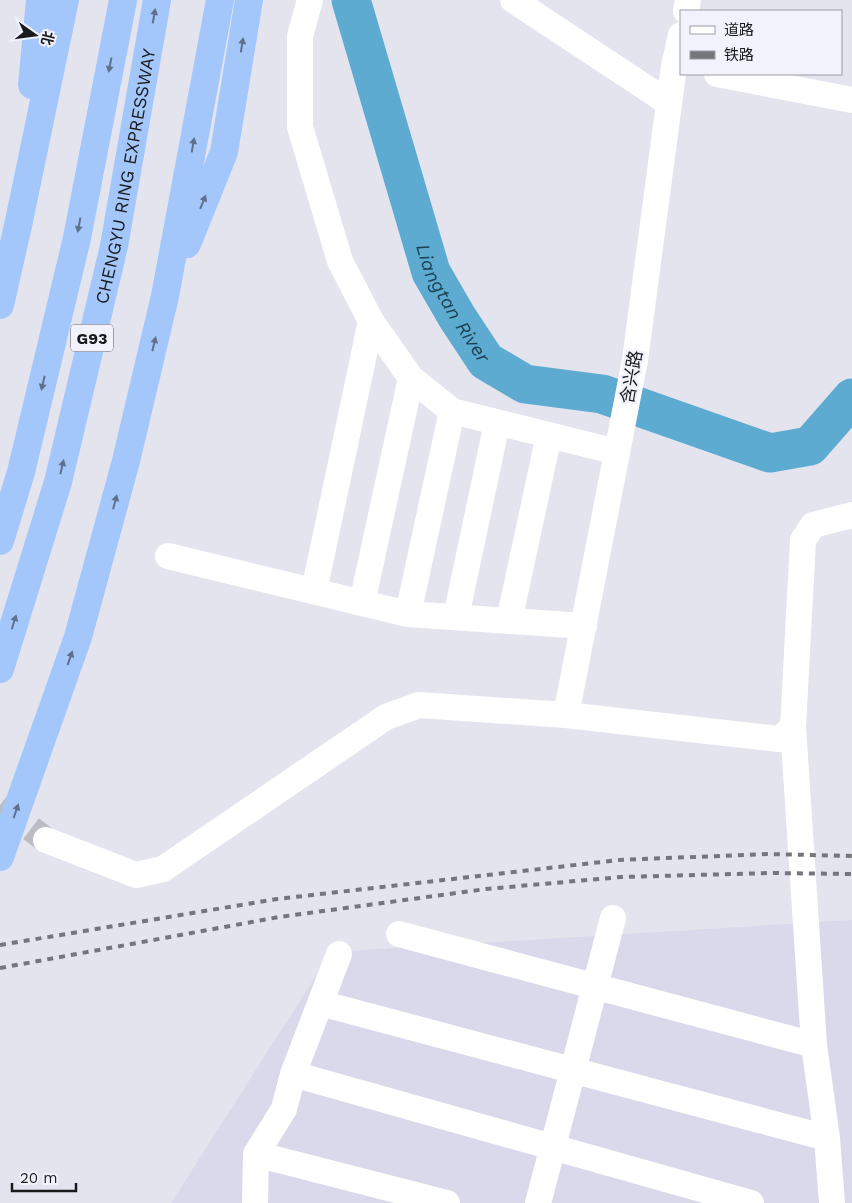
<svg xmlns="http://www.w3.org/2000/svg" width="852" height="1203" font-family="'Work Sans','Noto Sans SC',sans-serif">
<style>
.built{fill:#d9d9eb}
.lines{fill:none;stroke-linecap:round;stroke-linejoin:round}
.river{stroke:#5eabd2;stroke-width:39}
.minor-tunnel{stroke:#bcbcc5;stroke-width:26;stroke-dasharray:26 13;stroke-linecap:butt}
.minor{stroke:#fff;stroke-width:26}
.highway{stroke:#a4c7fb;stroke-width:28}
.rail{stroke:#75757b;stroke-width:4;stroke-dasharray:6 6;stroke-linecap:butt}
.oneway{fill:#5f708c}
.labels{text-anchor:middle;dominant-baseline:central;stroke-width:5;stroke-linejoin:round;paint-order:stroke}
.shield{fill:#f1f2fc;stroke:#5a5b60;stroke-width:1}
.shield-label{font-size:16px;font-weight:bold;fill:#1a1a1d}
.street-label{font-size:18px;fill:#1a1a1d;stroke:#f1f2fc}
.water-label{font-size:19px;font-style:italic;fill:#1e4152;stroke:#f1f2fc}
</style>
<rect width="100%" height="100%" fill="#e4e4ef"/>
<!-- built -->
<path class="built" d="M852 920V1203H171L331 952Z"/>
<g class="lines">
<!-- river -->
<path class="river" id="s1" d="M351 0 431 272 457 317 486 361 525 384 602 394 770 453 810 446 852 398"/>
<!-- minor-tunnel -->
<path class="minor-tunnel" d="M0 805 46 840"/>
<!-- minor -->
<path class="minor" d="M310 0 300 36V127L340 261 371 321 411 378 452 411 617 452
M513 0 669 103
M686 11 688 0
M717 74 852 100
M168 556 408 614 584 626
M314 591 371 321
M362 603 411 378
M408 614 452 411
M456 617 497 423
M509 621 549 435
M566 715 635 360 674 66 681 35
M793 727 814 1045 827 1138 832 1203
M46 840 136 875 163 869 386 717 419 705 566 715 779 739 793 727 803 540 813 525 852 515
M399 934 814 1045
M320 1003 827 1138
M293 1074 751 1203
M256 1154 447 1203
M255 1203 256 1154 284 1109 293 1074 339 954
M538 1203 613 918"/>
<!-- highway -->
<g class="highway">
<path d="M32 85 40 0"/>
<path d="M187 244 224 152 249 0"/>
<path d="M0 305 19 221 65 0"/>
<path d="M0 541 21 472 77 238 123 0"/>
<path id="s2" d="M0 669 58 482 114 246 157 0"/>
<path d="M0 857 78 637 126 461 165 296 220 0"/>
</g>
<!-- rail -->
<path class="rail" d="M0 945 277 899 619 860 767 854 852 856
M0 968 279 917 486 889 621 877 771 873 852 874"/>
</g>
<!-- one-way arrows -->
<defs><path id="oneway-solid" d="M-6-.8H1V-3.2L6.5 0L1 3.2V.8H-6Z" transform="scale(1.25)"/></defs>
<g class="oneway">
<use href="#oneway-solid" transform="translate(154 16) rotate(-80)"/>
<use href="#oneway-solid" transform="translate(242 45) rotate(-81)"/>
<use href="#oneway-solid" transform="translate(110 65) rotate(101)"/>
<use href="#oneway-solid" transform="translate(193 145) rotate(-80)"/>
<use href="#oneway-solid" transform="translate(203 202) rotate(-68)"/>
<use href="#oneway-solid" transform="translate(79 225) rotate(101)"/>
<use href="#oneway-solid" transform="translate(154 344) rotate(-77)"/>
<use href="#oneway-solid" transform="translate(43 383) rotate(103)"/>
<use href="#oneway-solid" transform="translate(62 467) rotate(-77)"/>
<use href="#oneway-solid" transform="translate(115 502) rotate(-75)"/>
<use href="#oneway-solid" transform="translate(14 622) rotate(-73)"/>
<use href="#oneway-solid" transform="translate(70 658) rotate(-71)"/>
<use href="#oneway-solid" transform="translate(16 811) rotate(-71)"/>
</g>
<g class="labels">
<!-- shield labels -->
<rect class="shield" x="71" y="324.5" width="42" height="27" rx="4"/>
<g class="shield-label">
<text x="92" y="338">G93</text>
</g>
<!-- street labels -->
<g class="street-label">
<text stroke="none"><textPath href="#s2" startOffset="509">CHENGYU RING EXPRESSWAY</textPath></text>
<text transform="translate(631 377) rotate(-80)">含兴路</text>
</g>
<!-- water labels -->
<g class="water-label">
<text stroke="none"><textPath href="#s1" startOffset="321">Liangtan River</textPath></text>
</g>
</g>
<!-- legend -->
<rect x="680" y="10" width="162" height="65" fill="#f1f2fc" stroke="#9b9ca3"/>
<rect x="690" y="26" width="25" height="8" fill="#ffffff" stroke="#9b9ca3"/>
<text x="724" y="35" font-size="15" fill="#1a1a1d">道路</text>
<rect x="690" y="51" width="25" height="8" fill="#75757b" stroke="#9b9ca3"/>
<text x="724" y="60" font-size="15" fill="#1a1a1d">铁路</text>
<!-- north arrow -->
<g transform="translate(35 35) rotate(104)" stroke="#f1f2fc" stroke-width="4" paint-order="stroke">
<path d="M0-4L9 19L0 12L-9 19Z" fill="#1a1a1d"/>
<text y="-8" font-size="14" font-weight="bold" text-anchor="middle" fill="#1a1a1d">北</text>
</g>
<!-- scale -->
<path d="M12 1183v8h64v-8" fill="none" stroke="#1a1a1d" stroke-width="2.5"/>
<text x="20" y="1183" font-size="15" fill="#1a1a1d" stroke="#f1f2fc" stroke-width="4" paint-order="stroke">20 m</text>
</svg>
